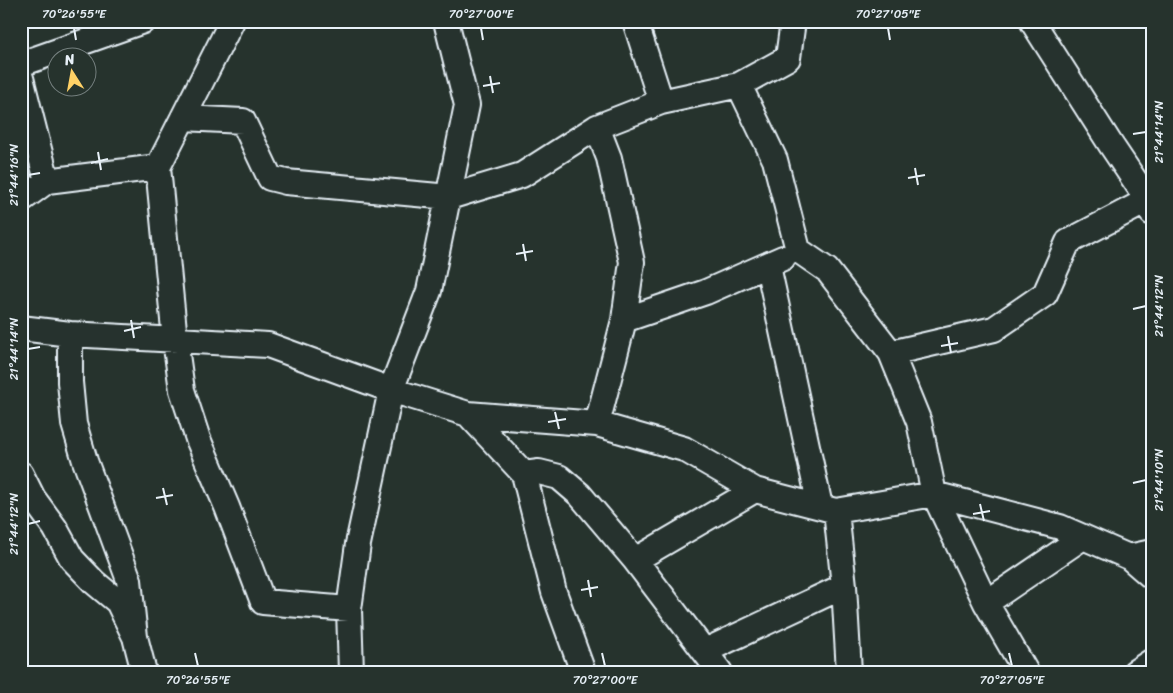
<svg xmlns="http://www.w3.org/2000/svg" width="1173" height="693" font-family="Sriracha,sans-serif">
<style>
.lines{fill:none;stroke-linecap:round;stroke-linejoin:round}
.minor-casing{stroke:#e8f1f8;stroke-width:28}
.minor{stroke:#26332d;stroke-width:24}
.ticks{fill:none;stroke:#e8f1f8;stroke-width:2}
.neatline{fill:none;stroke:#e8f1f8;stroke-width:2}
.ticks-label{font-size:12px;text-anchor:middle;fill:#e8f1f8}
</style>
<rect width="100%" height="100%" fill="#26332d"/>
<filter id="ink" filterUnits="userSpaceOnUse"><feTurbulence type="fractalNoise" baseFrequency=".02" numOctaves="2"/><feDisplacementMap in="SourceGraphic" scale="10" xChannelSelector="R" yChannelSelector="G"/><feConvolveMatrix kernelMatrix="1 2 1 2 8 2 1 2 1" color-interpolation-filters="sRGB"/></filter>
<g filter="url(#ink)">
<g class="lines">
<defs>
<path id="minor" d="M232 21 158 167 175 340 182 390 198 439 227 507 263 602 349 609
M635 21 661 102
M1032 21 1111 145 1148 200 1152 213
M21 64 143 21
M21 78 47 181
M739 85 775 160 798 250 827 270 891 353 919 422 934 494 986 603 1026 672
M183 118 243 121 270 178 286 182 449 197 522 175 597 127 661 102 739 85 788 58 793 21
M597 127 609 158 632 262 624 320 597 424
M21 200 47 181 158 167
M768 266 820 506
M624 320 706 292 783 258
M21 328 70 334 268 345 391 390 468 414 524 474 554 592 583 672
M70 334V382L74 424 85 461 129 580 135 637
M891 353 994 329 1045 294 1068 242 1152 198
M468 414 597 424 684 449 755 490 836 511 934 494 1060 527 1129 557 1152 552
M21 474 33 498 21 504
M524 474 539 472 559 477 580 495 635 560
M33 498 55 528 72 559 94 582 118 602 135 637 144 672
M836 511 844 586 849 672
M1129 557 1152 577
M986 603 1083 537
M705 651 844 586
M351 672 349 609 358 544 391 390 429 291 467 105 446 21
M720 672 635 560 755 490
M1135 672 1152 661"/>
</defs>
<!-- minor casing -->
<use href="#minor" class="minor-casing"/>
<!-- minor -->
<use href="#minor" class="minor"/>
</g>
</g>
<!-- ticks -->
<path class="ticks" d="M74 28 76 40M481 28 483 40M888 28 890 40M490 76 493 93M483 86 500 83M1133 134 1146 132M98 152 101 170M91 163 108 159M915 168 918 185M28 175 40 173M908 178 925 175M523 244 526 261M516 254 533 251M1133 309 1146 306M131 320 134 338M124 331 141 327M948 336 951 353M941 346 958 343M28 349 40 347M555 412 559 429M548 422 566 419M1133 483 1146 480M163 488 167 505M156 498 173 495M980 504 984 521M973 514 990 511M28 524 40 521M588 580 591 597M581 590 598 587M195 653 198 666M602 653 605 666M1009 653 1012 666"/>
<!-- margin -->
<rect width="1173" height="693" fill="none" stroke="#26332d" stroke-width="55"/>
<!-- north arrow -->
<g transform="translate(72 72) rotate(349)"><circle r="24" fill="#26332d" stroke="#747f7e"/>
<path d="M0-4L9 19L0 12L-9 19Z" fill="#ffd166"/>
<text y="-8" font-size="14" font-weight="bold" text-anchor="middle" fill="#e8f1f8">N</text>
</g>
<rect x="28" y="28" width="1118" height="638" class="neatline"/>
<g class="ticks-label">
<text x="74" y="18">70°26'55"E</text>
<text x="481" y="18">70°27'00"E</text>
<text x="888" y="18">70°27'05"E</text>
<text transform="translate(1159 132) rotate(-90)" y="4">21°44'14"N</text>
<text transform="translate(14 175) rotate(-90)" y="4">21°44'16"N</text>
<text transform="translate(1159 306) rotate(-90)" y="4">21°44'12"N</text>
<text transform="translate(14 349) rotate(-90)" y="4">21°44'14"N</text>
<text transform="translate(1159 480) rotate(-90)" y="4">21°44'10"N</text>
<text transform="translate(14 524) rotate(-90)" y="4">21°44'12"N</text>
<text x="198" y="684">70°26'55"E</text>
<text x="605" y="684">70°27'00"E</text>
<text x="1012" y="684">70°27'05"E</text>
</g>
</svg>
